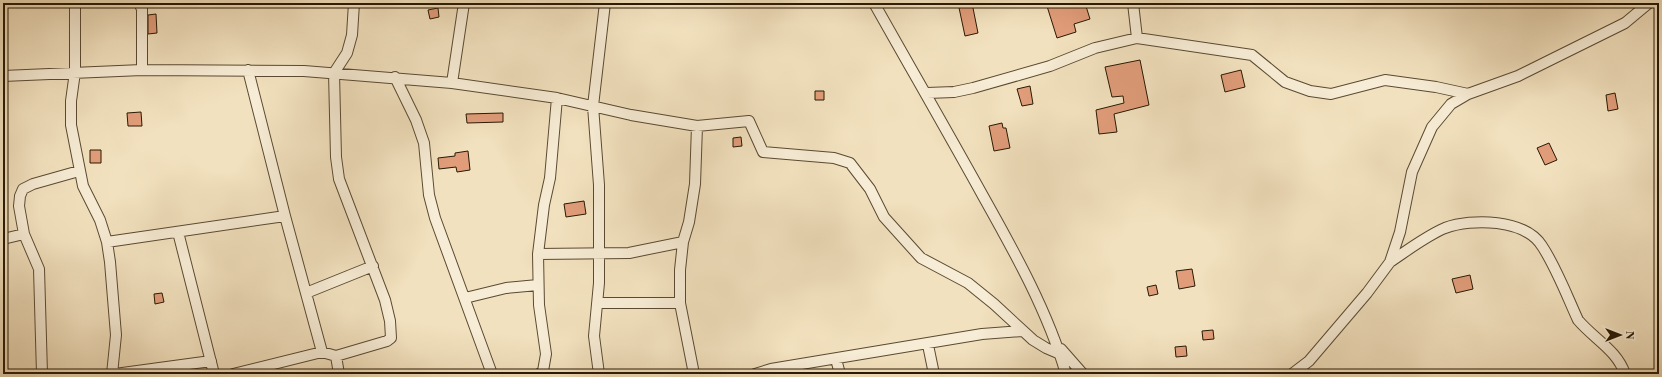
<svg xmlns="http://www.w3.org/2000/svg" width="1662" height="377" font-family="'Libre Bodoni',serif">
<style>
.building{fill:#e19d7a;stroke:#281803}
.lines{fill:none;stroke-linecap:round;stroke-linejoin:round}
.street-casing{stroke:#5a4a32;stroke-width:12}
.street{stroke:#f7ecd5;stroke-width:10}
</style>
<rect width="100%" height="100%" fill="#f2e1be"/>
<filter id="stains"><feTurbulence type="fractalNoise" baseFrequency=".005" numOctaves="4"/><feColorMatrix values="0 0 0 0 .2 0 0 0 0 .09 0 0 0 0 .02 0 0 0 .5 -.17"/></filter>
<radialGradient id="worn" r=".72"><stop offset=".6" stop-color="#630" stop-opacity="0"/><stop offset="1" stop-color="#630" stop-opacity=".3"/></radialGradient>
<!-- building -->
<path class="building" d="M958 3H972L978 33 965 36Z
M1046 3H1085L1090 19 1074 24 1076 32 1057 38Z
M438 8 439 17 430 19 428 10Z
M156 14 157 33 148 34V15Z
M1140 60 1149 105 1114 114 1117 132 1099 134 1096 110 1124 103 1123 96 1112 97 1105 67Z
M1241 70 1245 87 1225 92 1221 75Z
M1030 86 1033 104 1022 106 1017 89Z
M815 91H824V100H815Z
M1615 93 1618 109 1608 111 1606 95Z
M141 112 142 126H128L127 113Z
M503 113V122L467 123 466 114Z
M1002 123 1003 128H1006L1010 148 994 151 989 126Z
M741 137 742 146 733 147V138Z
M1549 143 1557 160 1545 165 1537 148Z
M90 150H101V163H90Z
M468 151 470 170 457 172 456 167 439 169 438 158 455 156V153Z
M584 201 586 214 566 217 564 204Z
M1192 269 1195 286 1179 289 1176 271Z
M1470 275 1473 289 1456 293 1452 279Z
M1156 285 1158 294 1149 296 1147 287Z
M162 293 164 302 155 304 154 294Z
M1213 330 1214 339 1203 340 1202 331Z
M1186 346 1187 356 1176 357 1175 347Z"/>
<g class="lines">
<defs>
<path id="street" d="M75 3V72L71 101V125L83 186 100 220 107 242 110 262 116 335 112 374
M139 3 142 9V70
M874 3C910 67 947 131 983 196 1015 253 1048 312 1066 374
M1133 3 1137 38
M248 70 285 216 322 352
M3 76 142 70 304 71 452 83 557 98 631 115 697 126 749 121 763 152 834 158 850 163 870 189 884 217 921 258 968 283 994 304 1033 340 1046 348 1060 354
M395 77 416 120 424 143 429 195 435 218 492 374
M452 83 464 3
M927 93 954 92 973 88 1050 66 1095 48 1137 38 1252 55 1285 82 1310 91 1331 94 1385 80 1436 87 1468 94
M178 232 214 374
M3 239 24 234
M107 242 285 216
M538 254 629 253 683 242
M1390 262C1408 250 1426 236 1445 228 1472 218 1525 219 1542 246 1556 267 1567 296 1578 320 1594 339 1617 350 1625 374
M306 293 373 266
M465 298 506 288 538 285
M598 303H680
M928 345 934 374
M1061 349 1083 374
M336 356 339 374
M836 359 840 374
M42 374 39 269 24 234 19 206 20 196 23 189 33 184 79 171
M115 374 211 361
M233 374 322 352 336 356 387 341 391 338 390 321 385 300 339 179 336 157 334 73 347 53 352 35 354 3
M539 374 543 371 546 354 539 305 538 254 544 205 550 178 557 98
M599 374 594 336 599 283V185L593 106 605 3
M694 374 680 303V270L683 242 689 222 695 184 697 126
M755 374 771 369 982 334 1022 331
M1292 374 1309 361 1367 293 1390 262 1400 232 1412 172 1432 127 1451 104 1468 94 1518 76 1625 23 1649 3"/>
</defs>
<!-- street casing -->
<use href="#street" class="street-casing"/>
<!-- street -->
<use href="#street" class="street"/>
</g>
<!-- margin -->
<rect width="1662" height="377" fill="none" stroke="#f2e1be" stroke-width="16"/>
<rect x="4" y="4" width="1654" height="369" fill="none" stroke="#281803" stroke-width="2"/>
<rect x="8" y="8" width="1646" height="361" fill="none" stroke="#281803"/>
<!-- north arrow -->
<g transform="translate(1620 335) rotate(90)" stroke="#f7ecd5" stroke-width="3" paint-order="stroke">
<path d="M0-3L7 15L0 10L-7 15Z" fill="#281803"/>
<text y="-6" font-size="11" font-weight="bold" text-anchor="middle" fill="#281803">N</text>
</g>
<rect width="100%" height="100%" filter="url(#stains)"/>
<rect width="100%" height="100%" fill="url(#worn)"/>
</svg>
